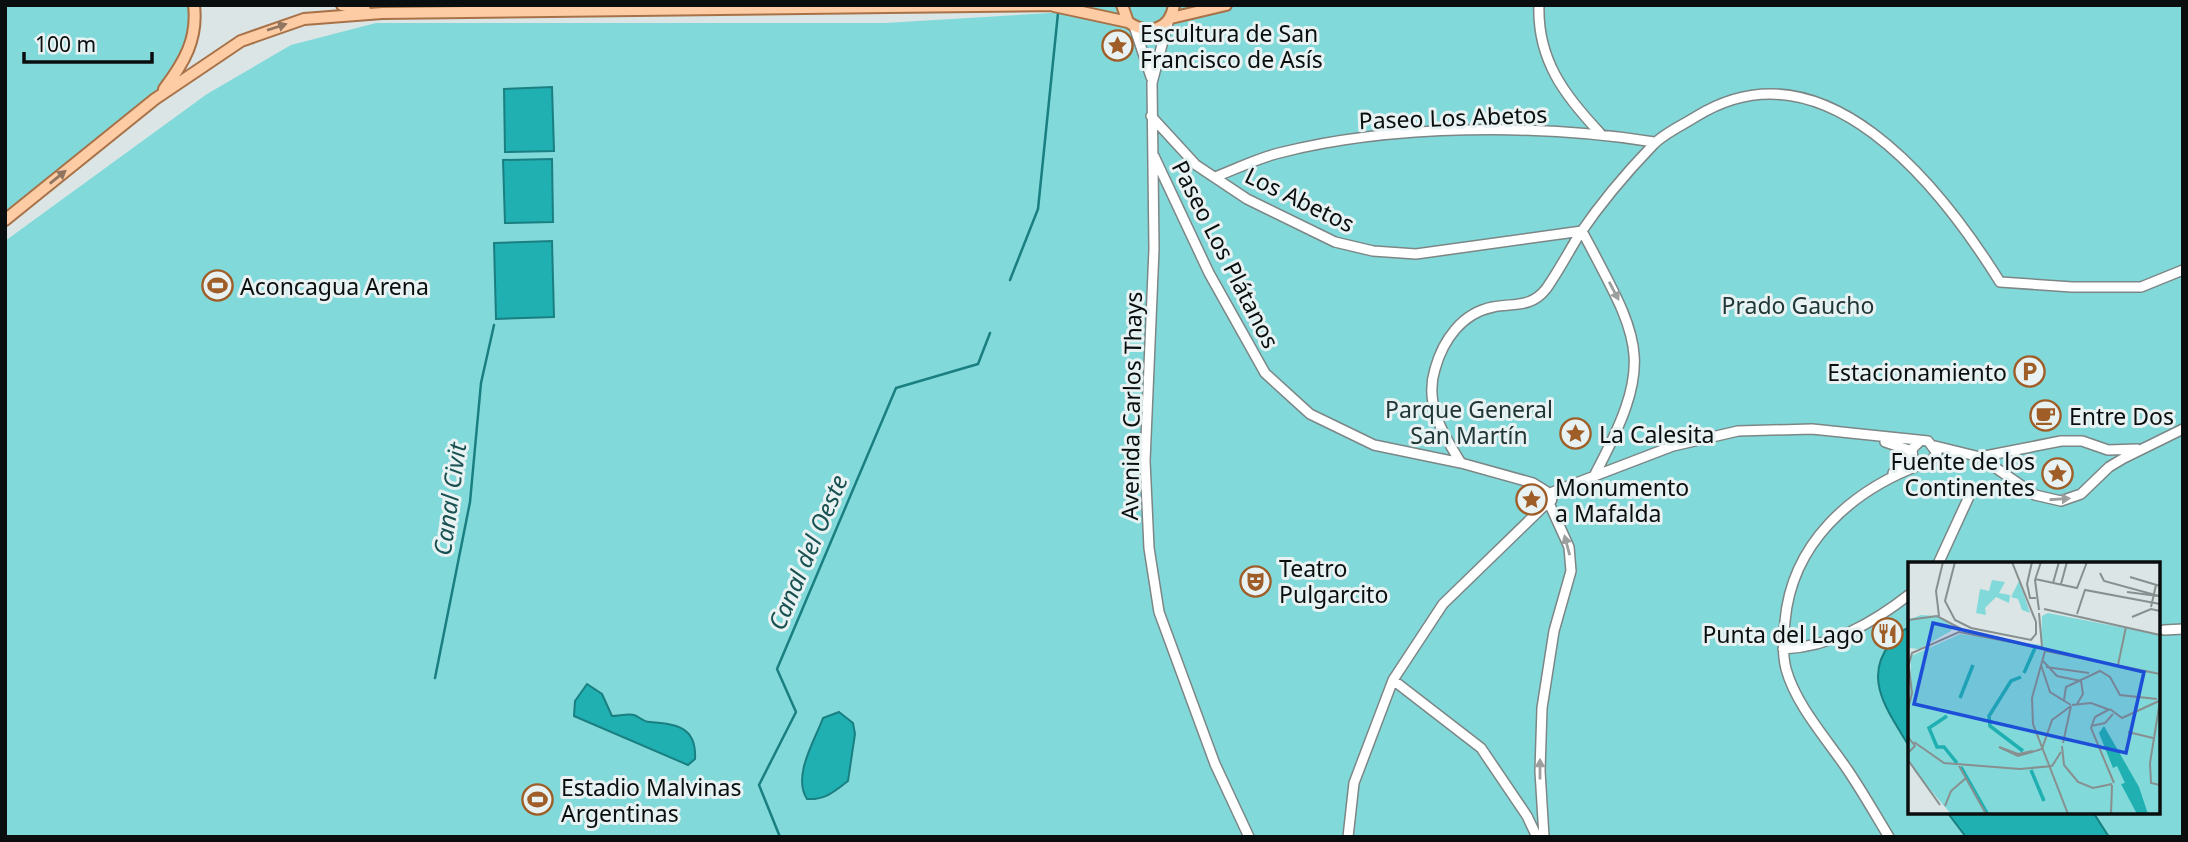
<svg xmlns="http://www.w3.org/2000/svg" width="2188" height="842" font-family="'Noto Sans',sans-serif">
<style>
.green{fill:#82d9da;fill-rule:evenodd}
.water{fill:#20b0b2;stroke:#1a7f81;stroke-width:2}
.lines{fill:none;stroke-linecap:round;stroke-linejoin:round}
.stream{stroke:#1a7f81;stroke-width:2.5}
.minor-casing{stroke:#7d8686;stroke-width:12}
.major-casing{stroke:#a87248;stroke-width:14}
.minor{stroke:#fff;stroke-width:9}
.major{stroke:#fdcba4;stroke-width:10}
.oneway{fill:#907660}
.oneway2{fill:#9d9f9f}
.labels{text-anchor:middle;dominant-baseline:central;stroke-width:6;stroke-linejoin:round;paint-order:stroke}
.poi-label{font-size:23px;fill:#0b0e0e;stroke:#e8f2f2;text-anchor:start}
.street-label{font-size:23px;fill:#0b0e0e;stroke:#e8f2f2}
.park-label{font-size:23px;fill:#203637;stroke:#e8f2f2}
.water-label{font-size:24px;font-style:italic;fill:#195051;stroke:#e8f2f2}
.inset-river{fill:none;stroke:#20b0b2;stroke-width:3.5}
.inset-road{fill:none;stroke:#888f8f;stroke-width:2}
.view{fill:#1d4ed8;fill-opacity:0.15;stroke:#1d4ed8;stroke-width:3.5}
.inset-edge{fill:none;stroke:#0b0e0e;stroke-width:3.5}
</style>
<rect width="100%" height="100%" fill="#dbe5e5"/>
<!-- green -->
<path class="green" d="M5 5H194V33L169 81 5 220Z
M1094 5H2183V837H5V241L207 94 291 45 376 23H885L1067 12ZM1910 564H2158V812H1910Z"/>
<!-- water -->
<path class="water" d="M552 87 554 151 505 152 504 89Z
M552 159 553 222 505 223 503 160Z
M552 241 554 317 496 319 494 243Z
M1910 627V748C1891 715 1861 680 1890 644 1896 636 1900 631 1910 627Z
M587 684 602 694 612 716C619 716 628 713 634 715 640 717 643 722 650 722 675 724 697 726 695 759L688 765 574 716 575 701Z
M839 712 853 723 855 734 848 781C834 792 825 800 807 799 792 776 815 740 823 718Z
M1947 812H2093L2109 837H1966Z"/>
<g class="lines">
<!-- stream -->
<path class="stream" d="M1010 280 1038 209 1058 13
M435 678 470 502 481 383 494 325
M780 837 759 785 796 712 777 669 896 388 978 364 990 333"/>
<defs>
<path id="minor" d="M1539 5C1537 59 1564 95 1600 133
M1168 22 1152 83 1154 249 1145 461 1149 548 1159 612 1215 764 1249 837
M1134 26 1151 77
M1151 116 1196 165 1247 199 1335 242 1373 251 1416 254 1582 231
M1154 156 1209 273 1265 373 1310 414 1374 445 1461 463 1533 483 1546 491
M1215 177C1236 169 1258 158 1279 153 1392 124 1541 124 1654 142
M1582 231C1641 343 1657 358 1594 476
M1885 442 1912 451
M1935 446 1980 457 2061 441H2082L2108 450 2137 449
M1980 457 2035 495 2061 501 2081 494 2109 467 2124 458 2183 429
M1461 463C1443 434 1424 404 1435 369 1443 340 1462 313 1493 307 1514 303 1531 308 1546 289 1558 272 1568 253 1579 235 1600 204 1627 172 1653 145 1664 133 1683 125 1697 116 1824 38 1940 186 2000 282L2072 287H2141L2183 270
M1893 473 1911 454
M1540 498a6 6 0 1 1 12 0a6 6 0 1 1-12 0Z
M1550 493 1673 446 1738 431 1812 429 1928 441 1937 453 1928 465H1920L1913 459 1912 449 1920 441
M1938 564 1972 490
M2164 630 2183 629
M1783 649C1831 647 1873 623 1910 594
M1393 680 1481 748 1527 816 1537 837
M1348 837 1354 783 1393 680 1443 604 1546 504
M1544 837 1540 771 1542 708 1554 631 1571 571 1569 547 1549 503
M1889 837C1875 814 1862 791 1847 769 1826 738 1796 705 1786 669 1782 653 1783 637 1785 621 1792 543 1851 491 1920 465"/>
<path id="major" d="M342 5 365 10
M1122 5 1128 22C1148 36 1170 30 1174 5
M1054 6 1128 22
M1171 18 1226 5
M164 89C184 63 198 39 194 5
M5 220 155 99 241 41 304 19 382 13 1061 5"/>
</defs>
<!-- minor casing -->
<use href="#minor" class="minor-casing"/>
<!-- major casing -->
<use href="#major" class="major-casing"/>
<!-- minor -->
<use href="#minor" class="minor"/>
<!-- major -->
<use href="#major" class="major"/>
</g>
<!-- one-way arrows -->
<defs><path id="oneway-solid" d="M-6-.8H1V-3.2L6.5 0L1 3.2V.8H-6Z" transform="scale(1.75)"/></defs>
<g class="oneway">
<use href="#oneway-solid" transform="translate(277 27) rotate(-18)"/>
<use href="#oneway-solid" transform="translate(58 177) rotate(-39)"/>
</g>
<g class="oneway2">
<use href="#oneway-solid" transform="translate(1614 291) rotate(62)"/>
<use href="#oneway-solid" transform="translate(2060 499) rotate(-4)"/>
<use href="#oneway-solid" transform="translate(1567 545) rotate(-105)"/>
<use href="#oneway-solid" transform="translate(1540 769) rotate(-90)"/>
</g>
<!-- icons -->
<defs>
<symbol id="sight-ring" viewBox="-11 -11 22 22"><circle r="9.5" fill="#e8f2f2" stroke="#9f5e28" stroke-width="1.5"/><path d="M0-6L1.8-2.2L6-1.7L2.9 1.2L3.7 5.4L0 3.3L-3.7 5.4L-2.9 1.2L-6-1.7L-1.8-2.2Z" fill="#9f5e28"/></symbol>
<symbol id="stadium-ring" viewBox="-11 -11 22 22"><circle r="9.5" fill="#e8f2f2" stroke="#9f5e28" stroke-width="1.5"/><path d="M0-5a6.5 5 0 1 0 0 10a6.5 5 0 1 0 0-10ZM-3.5-1.8h7v3.6h-7Z" fill="#9f5e28"/></symbol>
<symbol id="parking-ring" viewBox="-11 -11 22 22"><circle r="9.5" fill="#e8f2f2" stroke="#9f5e28" stroke-width="1.5"/><path d="M-3.5-5.5H1a3.5 3.5 0 0 1 0 7H-1V5.5H-3.5ZM-1-3.4V-.6H.8a1.4 1.4 0 0 0 0-2.8Z" fill="#9f5e28"/></symbol>
<symbol id="cafe-ring" viewBox="-11 -11 22 22"><circle r="9.5" fill="#e8f2f2" stroke="#9f5e28" stroke-width="1.5"/><path d="M-5.5-4.5H6V0H3Q3 3.5 0 3.5H-2.5Q-5.5 3.5-5.5 0ZM3-3.2v2h1.7v-2ZM-6 4.5H4V6H-6Z" fill="#9f5e28"/></symbol>
<symbol id="theatre-ring" viewBox="-11 -11 22 22"><circle r="9.5" fill="#e8f2f2" stroke="#9f5e28" stroke-width="1.5"/><path d="M-5-5.5Q0-4 5-5.5V0Q5 5 0 6Q-5 5-5 0ZM-3.3-2.5H-1v1.5H-3.3ZM1-2.5H3.3v1.5H1ZM-2.8 1Q0 5.5 2.8 1Z" fill="#9f5e28"/></symbol>
<symbol id="restaurant-ring" viewBox="-11 -11 22 22"><circle r="9.5" fill="#e8f2f2" stroke="#9f5e28" stroke-width="1.5"/><path d="M-5-6h1v4h1v-4h1v4h1v-4h1v5L-1.5 .5V6h-2V.5L-5-1ZM5-6V6H3V1.5H1.5Q1.5-4 5-6Z" fill="#9f5e28"/></symbol>
</defs>
<g fill-rule="evenodd">
<use href="#sight-ring" x="1100" y="28" width="35" height="35"/>
<use href="#stadium-ring" x="200" y="268" width="35" height="35"/>
<use href="#parking-ring" x="2012" y="354" width="35" height="35"/>
<use href="#cafe-ring" x="2028" y="398" width="35" height="35"/>
<use href="#sight-ring" x="1558" y="416" width="35" height="35"/>
<use href="#sight-ring" x="2040" y="456" width="35" height="35"/>
<use href="#sight-ring" x="1514" y="482" width="35" height="35"/>
<use href="#theatre-ring" x="1238" y="564" width="35" height="35"/>
<use href="#restaurant-ring" x="1870" y="616" width="35" height="35"/>
<use href="#stadium-ring" x="520" y="782" width="35" height="35"/>
</g>
<g class="labels">
<!-- poi labels -->
<g class="poi-label">
<text x="1140" y="33">Escultura de San<tspan x="1140" dy="26">Francisco de Asís</tspan></text>
<text x="240" y="286">Aconcagua Arena</text>
<text x="2007" y="372" text-anchor="end">Estacionamiento</text>
<text x="2069" y="416">Entre Dos</text>
<text x="1599" y="434">La Calesita</text>
<text x="2035" y="461" text-anchor="end">Fuente de los<tspan x="2035" dy="26">Continentes</tspan></text>
<text x="1555" y="487">Monumento<tspan x="1555" dy="26">a Mafalda</tspan></text>
<text x="1279" y="568">Teatro<tspan x="1279" dy="26">Pulgarcito</tspan></text>
<text x="1864" y="634" text-anchor="end">Punta del Lago</text>
<text x="561" y="787">Estadio Malvinas<tspan x="561" dy="26">Argentinas</tspan></text>
</g>
<!-- street labels -->
<g class="street-label">
<text transform="translate(1453 117) rotate(-2)">Paseo Los Abetos</text>
<text transform="translate(1300 199) rotate(26)">Los Abetos</text>
<text transform="translate(1226 254) rotate(63)">Paseo Los Plátanos</text>
<text transform="translate(1131 406) rotate(-89)">Avenida Carlos Thays</text>
</g>
<!-- park labels -->
<g class="park-label">
<text x="1798" y="305">Prado Gaucho</text>
<text x="1469" y="409">Parque General<tspan x="1469" dy="26">San Martín</tspan></text>
</g>
<!-- water labels -->
<g class="water-label">
<text transform="translate(449 499) rotate(-82)">Canal Civit</text>
<text transform="translate(807 552) rotate(-67)">Canal del Oeste</text>
</g>
</g>
<!-- overview -->
<g transform="translate(1908 562)">
<rect width="252" height="252" fill="#dbe5e5"/>
<path d="M84 18 97 20 91 31 102 33 101 41 88 35 77 46 78 53 68 51 72 27 81 29ZM111 19 112 21 122 51 114 48 110 37 103 35ZM140 51 252 73V252H43L7 210 0 195 3 94 52 72 133 83 134 54ZM13 53 29 54 44 64 43 69 11 87 0 86V58Z" fill="#82d9da"/>
<path d="M196 164 231 225 240 252H229L213 222 217 221 209 204 205 206 191 171Z" fill="#20b0b2"/>
<path class="inset-river" d="M116 111 127 86M113 115 103 119 81 154 82 164 115 189M52 136 65 103M39 154 21 166 29 185H36L49 201M53 205 79 251M123 208 136 239"/>
<path class="inset-road" d="M47 0 37 39 47 58 63 66 123 78 128 72V60L104 0M124 0 119 22 122 36H128M192 11 196 19 251 34M222 15 252 24M127 17 169 26 179 0M145 21 151 0M153 22 159 0M219 30 250 34M243 45 248 23M136 47 252 73M131 48 127 18 133 0M131 51 134 85M169 52 177 28 252 42M31 54 28 29 35 0M224 55 243 47 252 49M0 58 29 54 59 70M137 89 124 136 125 162 160 252M138 89 252 112M134 98 149 114 173 119M1 102 4 91 51 70 134 86M133 103 142 130 163 143M210 103 218 65M138 105 181 111M156 138 158 125 192 109 202 115 212 133 249 137M252 139 242 201 243 221 252 223M169 142 175 132 173 119M164 143 183 141 202 148M0 147 4 131 0 98M202 147 214 156 251 139M200 148 187 155 183 166 206 221M183 164 197 161 205 152M220 170 245 176M0 175 7 184 0 191M6 180 36 201 112 207 144 204 153 190M155 181 163 144M154 184 156 203 170 220 185 226 204 222M125 189 110 192 91 185 110 194 134 187 144 158 163 144M0 198 32 243M50 202 78 252M37 244 43 229 58 216M203 252 204 223"/>
<path class="view" d="M25 61 236 110 218 191 6 142Z"/>
<rect width="252" height="252" class="inset-edge"/>
</g>
<!-- border -->
<rect width="2188" height="842" fill="none" stroke="#0b0e0e" stroke-width="14"/>
<!-- scale -->
<path d="M24 52v10h128v-10" fill="none" stroke="#0b0e0e" stroke-width="3.5"/>
<text x="35" y="52" font-size="21" fill="#0b0e0e" stroke="#e8f2f2" stroke-width="5" paint-order="stroke">100 m</text>
</svg>
